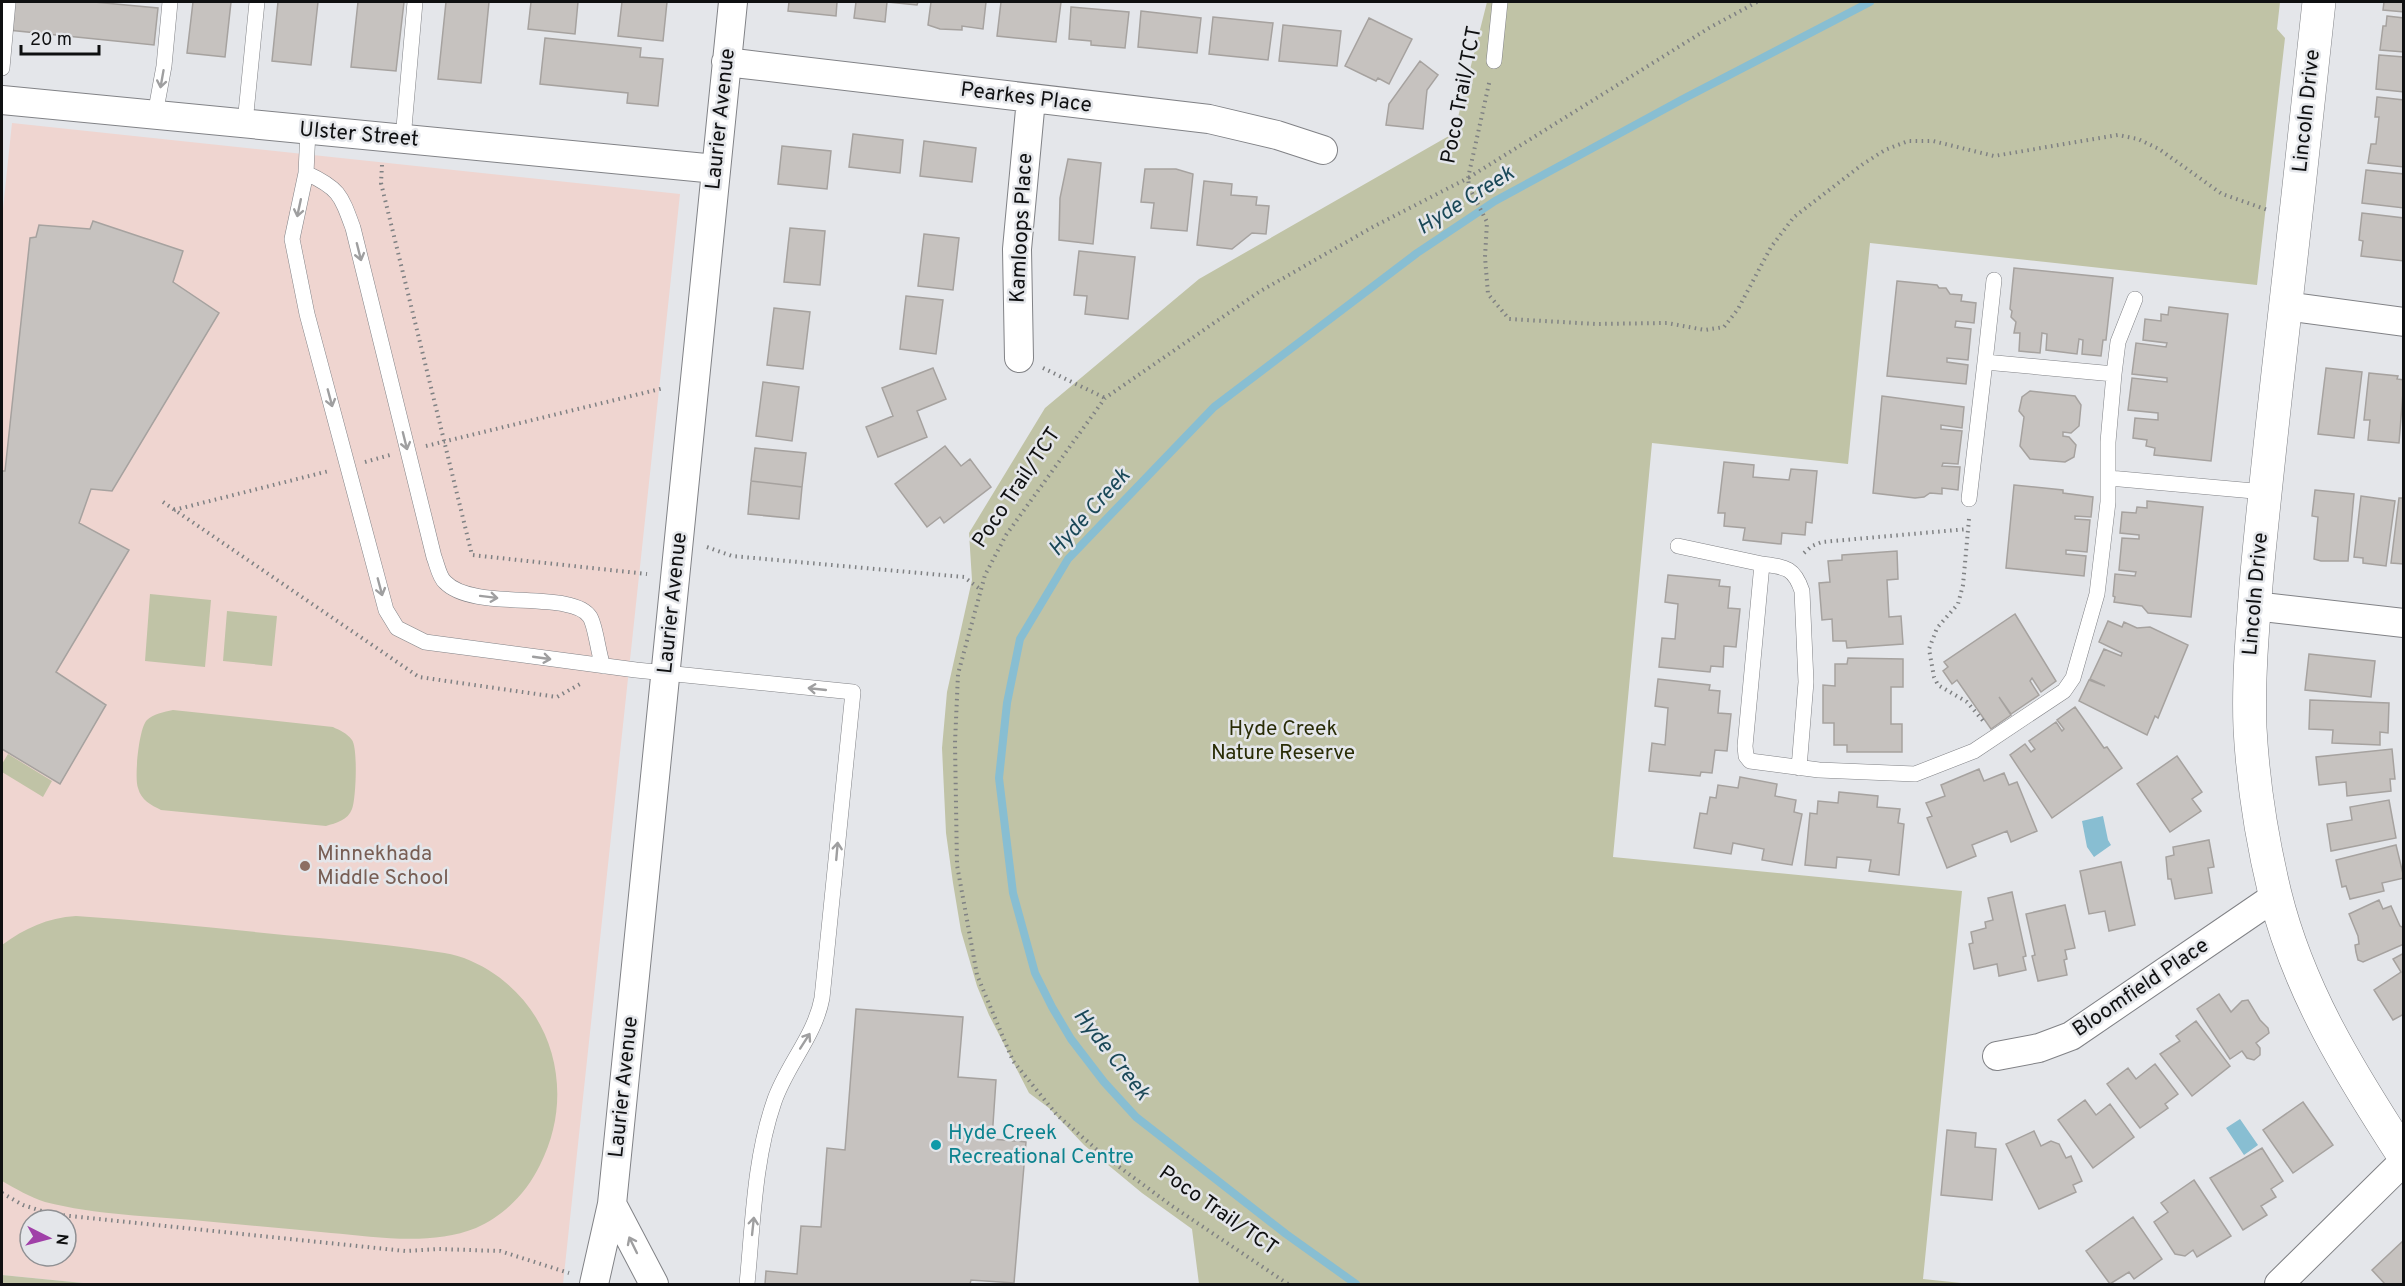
<svg xmlns="http://www.w3.org/2000/svg" width="2405" height="1286" font-family="Overpass,sans-serif">
<style>
.education{fill:#efd5d0;fill-rule:evenodd}
.green{fill:#c0c3a6}
.water{fill:#88bed2}
.lines{fill:none;stroke-linecap:round;stroke-linejoin:round}
.stream{stroke:#88bed2;stroke-width:8}
.building{fill:#c6c2bf;stroke:#a6a29f;stroke-width:1.5}
.service-casing{stroke:#818286;stroke-width:16}
.minor-casing{stroke:#818286;stroke-width:30}
.tertiary-casing{stroke:#818286;stroke-width:34}
.path{stroke:#7f8183;stroke-width:4;stroke-dasharray:1.5 4.5;stroke-linecap:butt}
.service{stroke:#fff;stroke-width:15}
.minor{stroke:#fff;stroke-width:28}
.tertiary{stroke:#fff;stroke-width:33}
.oneway{stroke:#9f9fa0}
.education-dot{fill:#8d6e63;stroke:#e4e6ea;stroke-width:2}
.culture-dot{fill:#0f9aa8;stroke:#e4e6ea;stroke-width:2}
.labels{text-anchor:middle;dominant-baseline:central;stroke-width:5;stroke-linejoin:round;paint-order:stroke}
.street-label{font-size:21px;fill:#0f1011;stroke:#e4e6ea}
.park-label{font-size:21px;fill:#2a2d07;stroke:#e4e6ea}
.education-label{font-size:21px;fill:#785e54;stroke:#e4e6ea;text-anchor:start}
.culture-label{font-size:21px;fill:#0d838f;stroke:#e4e6ea;text-anchor:start}
.water-label{font-size:22px;font-style:italic;fill:#1a4858;stroke:#e4e6ea}
</style>
<rect width="100%" height="100%" fill="#e4e6ea"/>
<!-- education -->
<path class="education" d="M12 123 680 194 563 1284H93L2 1275V218ZM30 1220H66V1256H30Z"/>
<!-- green -->
<path class="green" d="M1487 2H2280L2277 29 2285 38 2257 285 1870 243 1848 464 1652 443 1613 857 1962 891 1923 1279 1971 1284H1199L1192 1229 1142 1193 1084 1145 1049 1108 1029 1093 989 1015 977 986 961 931 953 883 946 833 942 748 947 692 972 580 969 533 1045 408 1199 279 1454 133Z
M150 594 211 600 205 667 145 661Z
M227 611 277 616 272 666 223 661Z
M173 710 333 727C339 730 347 733 352 740 358 748 356 799 352 809 348 820 336 823 326 826L161 810C151 805 141 800 138 788 134 778 139 727 147 720 153 714 164 712 173 710Z
M8 754 52 781 43 797 2 772V764Z
M76 916C157 921 238 931 319 938 350 941 380 944 410 948 429 951 447 952 464 958 549 991 580 1087 540 1165 527 1192 504 1216 476 1228 431 1246 377 1237 331 1233 288 1229 245 1225 203 1221 151 1216 96 1215 45 1202 30 1197 16 1189 2 1181V945C25 928 47 918 76 916Z
M2 1275 93 1284H2Z"/>
<!-- water -->
<path class="water" d="M2103 816 2108 840 2111 845 2094 857 2087 847 2082 821Z
M2240 1119 2258 1145 2244 1155 2226 1128Z"/>
<g class="lines">
<!-- stream -->
<path class="stream" d="M1356 1284 1286 1234 1136 1117 1104 1082 1071 1039 1052 1007 1035 973 1013 893 999 778 1007 703 1020 639 1068 559 1214 407 1417 253 1495 201 1683 99 1870 2"/>
</g>
<!-- building -->
<path class="building" d="M11 2H94L158 8 154 45 8 30Z
M193 2H231L225 57 187 53Z
M278 2H318L311 65 272 61Z
M358 2H404L396 71 351 67Z
M446 2H489L481 83 438 79Z
M531 2H578L575 34 528 29Z
M622 2H667L663 41 618 36Z
M789 2H837L836 16 788 11Z
M856 2H918L917 5 887 2 885 22 854 18Z
M931 2H986L983 29 962 26V30L940 29 928 25Z
M1001 2H1061L1056 42 997 36Z
M2384 2H2404V12L2383 10Z
M1071 7 1129 12 1125 48 1091 45V41L1069 39Z
M1141 11 1201 18 1197 53 1138 47Z
M2387 16 2404 18V52L2380 50 2383 26H2386Z
M1213 17 1273 23 1268 60 1209 54Z
M1369 18 1412 39 1389 84 1378 78 1376 81 1345 66Z
M1283 25 1341 31 1337 66 1279 61Z
M545 38 641 48 640 57 663 59 658 106 627 103 628 93 540 84Z
M2379 55 2404 57V92L2376 89Z
M1420 61 1438 75 1427 90 1423 129 1386 125 1389 104Z
M2377 97 2404 100V167L2368 163 2371 144H2376L2379 117H2375Z
M853 134 903 140 900 173 849 167Z
M924 141 976 148 972 182 920 176Z
M782 146 831 151 827 189 778 184Z
M1068 159 1101 163 1093 244 1059 240 1060 198Z
M1145 169H1176L1193 174 1187 231 1151 228 1154 203 1141 202Z
M2366 170 2404 174V208L2362 203Z
M1204 181 1232 184 1231 195 1257 197 1256 205 1269 206 1266 234 1252 233 1232 249 1197 245Z
M2362 213 2404 218V261L2361 256 2363 241 2359 240Z
M93 221 183 251 173 282 219 313 112 491 91 489 79 523 129 550 56 672 106 705 60 784 2 749V471H5L30 238 36 237 39 225 90 229Z
M790 228 825 231 820 285 784 282Z
M924 234 959 238 953 290 918 286Z
M1079 251 1135 257 1128 319 1085 314 1087 296 1074 295Z
M2014 268 2113 278 2106 340H2103L2101 356 2082 354 2083 340 2079 339 2077 354 2046 350 2047 334 2042 333 2040 353 2019 351 2020 333H2014L2016 322 2011 317 2012 311 2010 309Z
M1897 281 1937 285 1939 288H1946L1950 294 1962 295 1961 301 1976 303 1974 323 1956 321 1955 327 1971 329 1968 360 1947 358V362L1968 365 1966 384 1887 376Z
M906 296 943 300 936 354 900 349Z
M2169 307 2228 314 2211 461 2154 455 2155 448 2146 446 2147 440 2133 438 2135 418 2158 420V413L2128 410 2132 378 2167 382V378L2132 374 2136 343 2166 347 2167 343 2143 340 2145 319 2161 321V314L2168 315Z
M774 308 810 312 803 369 767 365Z
M933 368 946 399 917 411 927 437 878 457 866 427 893 416 882 388Z
M2326 368 2362 372 2354 438 2318 434Z
M2369 373 2398 376 2397 379 2404 380 2399 443 2368 440 2370 420H2364Z
M763 382 799 387 792 441 756 436Z
M2030 391 2075 396 2081 405 2079 426 2071 433 2063 432V436L2069 437 2076 445 2074 457 2065 462 2030 459 2020 446 2024 417 2019 411 2022 397Z
M1882 396 1964 407 1962 428 1941 425V429L1962 431 1958 464 1943 463 1942 466 1960 467 1958 490 1942 488V494L1930 493 1924 497 1915 498 1873 493Z
M945 446 961 466 970 459 991 487 944 523 940 517 927 527 895 484Z
M755 448 806 453 802 487 751 481Z
M1724 462 1754 465 1753 477 1789 480 1791 469 1817 471 1812 523 1806 522 1805 535 1782 533 1781 544 1743 540 1745 528 1724 526 1725 513H1718Z
M751 481 802 487 799 519 748 514Z
M2014 485 2063 490V493L2093 497 2091 517 2075 516V519L2090 520 2087 552 2066 550V554L2086 556 2084 576 2006 568Z
M2315 490 2354 494 2348 561H2321L2314 559 2318 517 2312 516Z
M2361 496 2395 501 2386 566 2363 563V558L2354 557Z
M2399 498H2404V564L2391 563Z
M2147 501 2203 507 2191 617 2148 613 2142 606 2114 602 2115 597 2113 596 2115 574 2135 576 2136 572 2119 570 2122 538 2139 539V535L2120 533 2122 512 2136 513 2137 507 2147 508Z
M1897 551 1898 579 1887 580 1889 617 1901 616 1903 644 1847 648 1846 641H1833L1832 619 1822 620 1819 583 1830 582 1828 561 1842 560V555Z
M1668 575 1720 580 1719 586 1730 587 1728 608 1740 609 1736 647 1724 646 1723 667 1711 666 1710 672 1659 667 1662 638 1675 639 1678 604 1665 602Z
M2015 614 2056 681 2041 692 2032 678 2030 681 2039 695 2011 714 1999 697 2011 715 1991 729 1957 680 1952 684 1943 671 1948 667 1944 662Z
M2108 621 2122 627 2124 622 2137 628 2150 627 2188 645 2158 718 2155 716 2147 735 2079 701 2089 680 2105 686 2090 679 2104 649 2121 656 2122 653 2099 642Z
M2309 654 2375 661 2371 697 2305 690Z
M1848 658 1903 659V687H1891V724H1902V752H1847V745H1834V723H1823V685L1835 686V664H1847Z
M1658 679 1710 685 1709 690 1720 691 1718 713 1731 714 1727 751 1715 750 1712 773 1701 772 1700 776 1649 771 1652 743 1665 745 1668 708 1655 706Z
M2310 700 2389 703 2388 733 2380 732V745L2332 743 2333 730 2309 729Z
M2075 707 2104 748 2107 747 2122 768 2052 818 2010 755 2025 744 2031 752 2035 749 2029 741 2056 722 2062 731 2064 729 2057 720Z
M2392 749 2395 779H2390L2391 791 2347 796 2346 782 2319 785 2316 757Z
M2177 756 2202 792 2192 799 2201 811 2170 832 2137 784Z
M1979 769 1984 781 2004 773 2009 785 2017 782 2037 831 2011 842 2007 831 1972 845 1976 856 1947 868 1927 818 1932 816 1926 803 1945 796 1941 785Z
M1740 777 1777 784 1775 796 1796 800 1794 812 1802 814 1792 865 1762 860 1764 849 1733 843 1731 854 1694 848 1700 813 1707 814 1710 797 1716 798 1718 785 1738 788Z
M1839 792 1878 796 1877 807 1900 809 1898 823 1904 824 1899 875 1869 871 1871 860 1837 857 1836 868 1805 865 1810 813 1817 814 1818 801 1838 803Z
M2389 800 2396 838 2331 851 2327 824 2352 820 2350 807Z
M2209 840 2214 867 2208 868 2212 893 2175 899 2171 879H2168L2166 857 2174 855 2173 847Z
M2396 845 2404 878 2382 883 2384 891 2350 899 2346 886 2342 887 2336 860Z
M2121 862 2135 925 2109 931 2105 911 2089 914 2080 871Z
M2012 892 2026 956 2023 957 2026 970 1999 976 1997 964 1974 969 1969 944 1973 943 1971 932 1986 928 1985 922 1993 920 1988 898Z
M2379 900 2383 909 2391 906 2400 926 2404 928V944L2363 962 2358 960 2356 952 2355 945 2359 944 2358 936 2349 914Z
M2065 905 2075 948 2065 950 2067 959 2064 960 2067 975 2038 981 2032 956 2035 955 2026 914Z
M2404 953V1014L2393 1020 2374 990 2401 972 2393 959Z
M2219 994 2231 1012 2242 1001 2248 1000 2260 1020 2268 1028 2269 1033 2256 1043 2260 1048V1055L2254 1060 2247 1058 2242 1051 2230 1059 2197 1009Z
M856 1009 963 1017 958 1077 996 1080 992 1139 1026 1142 1014 1283 971 1280 970 1284H765L766 1271 797 1274 801 1226 821 1227 827 1148 845 1150Z
M2196 1021 2230 1066 2192 1096 2160 1054 2180 1041 2176 1036Z
M2155 1064 2178 1094 2165 1104 2168 1108 2140 1128 2107 1084 2128 1068 2136 1079Z
M2085 1100 2096 1115 2110 1104 2134 1137 2093 1168 2058 1120Z
M2303 1102 2333 1145 2293 1173 2263 1130Z
M1947 1130 1976 1133 1975 1147 1996 1149 1992 1200 1941 1195Z
M2034 1131 2041 1146 2051 1141 2059 1144 2066 1158 2071 1156 2082 1181 2073 1185 2076 1192 2039 1209 2006 1144Z
M2262 1148 2283 1181 2271 1189 2276 1197 2261 1206 2267 1215 2243 1230 2210 1178Z
M2194 1180 2231 1236 2197 1257 2193 1250 2185 1256 2175 1254 2154 1222 2168 1212 2161 1203Z
M2133 1217 2162 1259 2134 1279 2129 1272 2110 1284 2086 1251Z
M2404 1240V1284H2385L2372 1270Z"/>
<g class="lines">
<defs>
<path id="service" d="M1494 61 1500 2
M2 68 8 2
M155 115 164 66 170 2
M245 123 257 2
M308 130 306 173 292 239 307 314 386 610 397 628 425 642 636 670 853 692 822 998C815 1036 786 1066 774 1102 754 1160 753 1224 747 1284
M403 139 415 2
M306 173C339 188 341 195 353 228L434 557C437 564 439 577 445 582 473 612 573 589 590 617 596 627 598 653 603 666
M1985 362 1994 280
M2114 374 2118 342 2135 299
M2109 478 2265 492
M1678 546 1762 564 1745 746 1746 756 1750 761 1819 770 1915 774 1974 751 2064 691 2073 678 2097 594 2108 502V442L2114 374 1985 362 1969 499
M1762 564C1785 567 1794 567 1802 591L1806 682 1799 768"/>
<path id="minor" d="M726 62 1209 119 1277 135 1323 150
M2 100 716 169
M2286 306 2404 322
M1019 358 1017 249 1031 99
M2254 606 2404 623
M1997 1056 2039 1048 2071 1036 2276 896
M612 1204 654 1284
M594 1284 612 1204 733 2
M2279 1284 2404 1161"/>
<path id="tertiary" d="M2319 2C2305 128 2292 256 2277 382 2270 446 2263 509 2257 573 2253 624 2248 677 2250 728 2253 784 2262 840 2275 894 2299 991 2350 1073 2404 1156"/>
</defs>
<!-- service casing -->
<use href="#service" class="service-casing"/>
<!-- minor casing -->
<use href="#minor" class="minor-casing"/>
<!-- tertiary casing -->
<use href="#tertiary" class="tertiary-casing"/>
<!-- path -->
<path class="path" d="M1757 2 1709 28 1468 178 1469 187 1487 222 1485 257 1488 294 1509 319 1596 324 1667 323 1705 330 1724 327 1738 309 1771 247 1794 217 1863 164 1885 150 1908 141H1933L1994 156 2118 135 2138 139 2159 149 2222 194 2268 210
M382 165 381 183 472 555 647 574
M1043 368 1105 398
M426 446 664 388
M365 462 390 455
M163 502 419 677 557 697 580 684
M174 510 329 471
M1969 519 1963 585 1958 604 1937 628 1929 649 1934 677 1938 685 1967 702 1984 722
M707 547 732 556 964 577 980 589
M1804 553 1812 546 1822 542 1968 529
M2 1193 23 1205 51 1214 405 1251 439 1249 500 1251 569 1273
M1288 1284 1172 1206 1103 1155 1057 1115 1013 1061 977 975 957 865 955 743 958 674 985 575 1006 535 1105 398 1259 292 1371 228 1468 178 1490 79"/>
<!-- service -->
<use href="#service" class="service"/>
<!-- minor -->
<use href="#minor" class="minor"/>
<!-- tertiary -->
<use href="#tertiary" class="tertiary"/>
</g>
<!-- one-way arrows -->
<defs><path id="oneway-shaft" d="M-6 0H5M1.5-3L5.5 0L1.5 3" fill="none" stroke-width="1.6" stroke-linecap="round" stroke-linejoin="round" transform="scale(1.5)"/></defs>
<g class="oneway">
<use href="#oneway-shaft" transform="translate(162 79) rotate(100)"/>
<use href="#oneway-shaft" transform="translate(299 208) rotate(102)"/>
<use href="#oneway-shaft" transform="translate(359 252) rotate(76)"/>
<use href="#oneway-shaft" transform="translate(330 398) rotate(75)"/>
<use href="#oneway-shaft" transform="translate(405 441) rotate(76)"/>
<use href="#oneway-shaft" transform="translate(380 587) rotate(75)"/>
<use href="#oneway-shaft" transform="translate(489 597) rotate(7)"/>
<use href="#oneway-shaft" transform="translate(542 658) rotate(8)"/>
<use href="#oneway-shaft" transform="translate(817 689) rotate(-174)"/>
<use href="#oneway-shaft" transform="translate(837 851) rotate(-85)"/>
<use href="#oneway-shaft" transform="translate(805 1041) rotate(-57)"/>
<use href="#oneway-shaft" transform="translate(753 1226) rotate(-84)"/>
<use href="#oneway-shaft" transform="translate(633 1245) rotate(-116)"/>
</g>
<!-- markers -->
<circle class="education-dot" cx="305" cy="866" r="6"/>
<circle class="culture-dot" cx="936" cy="1145" r="6"/>
<g class="labels">
<!-- street labels -->
<g class="street-label">
<text transform="translate(1462 95) rotate(-79)">Poco Trail/TCT</text>
<text transform="translate(1026 98) rotate(7)">Pearkes Place</text>
<text transform="translate(2307 111) rotate(-84)">Lincoln Drive</text>
<text transform="translate(721 119) rotate(-84)">Laurier Avenue</text>
<text transform="translate(359 135) rotate(5)">Ulster Street</text>
<text transform="translate(1022 228) rotate(-87)">Kamloops Place</text>
<text transform="translate(1017 488) rotate(-56)">Poco Trail/TCT</text>
<text transform="translate(2256 594) rotate(-85)">Lincoln Drive</text>
<text transform="translate(673 603) rotate(-84)">Laurier Avenue</text>
<text transform="translate(2141 988) rotate(-34)">Bloomfield Place</text>
<text transform="translate(624 1087) rotate(-84)">Laurier Avenue</text>
<text transform="translate(1218 1211) rotate(35)">Poco Trail/TCT</text>
</g>
<!-- park labels -->
<g class="park-label">
<text x="1283" y="729">Hyde Creek<tspan x="1283" dy="24">Nature Reserve</tspan></text>
</g>
<!-- education labels -->
<g class="education-label">
<text x="317" y="854">Minnekhada<tspan x="317" dy="24">Middle School</tspan></text>
</g>
<!-- culture labels -->
<g class="culture-label">
<text x="948" y="1133">Hyde Creek<tspan x="948" dy="24">Recreational Centre</tspan></text>
</g>
<!-- water labels -->
<g class="water-label">
<text transform="translate(1466 201) rotate(-32)">Hyde Creek</text>
<text transform="translate(1090 513) rotate(-48)">Hyde Creek</text>
<text transform="translate(1111 1055) rotate(52)">Hyde Creek</text>
</g>
</g>
<!-- border -->
<rect width="2405" height="1286" fill="none" stroke="#0f1011" stroke-width="6"/>
<!-- north arrow -->
<g transform="translate(48 1238) rotate(96)"><circle r="28" fill="#e4e6ea" stroke="#8f9093" stroke-width="1.5"/>
<path d="M0-4.5L10 22L0 15L-10 22Z" fill="#a040a8"/>
<text y="-9" font-size="16" font-weight="bold" text-anchor="middle" fill="#0f1011">N</text>
</g>
<!-- scale -->
<path d="M21 45v9h78v-9" fill="none" stroke="#0f1011" stroke-width="3"/>
<text x="30" y="45" font-size="18" fill="#0f1011" stroke="#e4e6ea" stroke-width="4.5" paint-order="stroke">20 m</text>
</svg>
